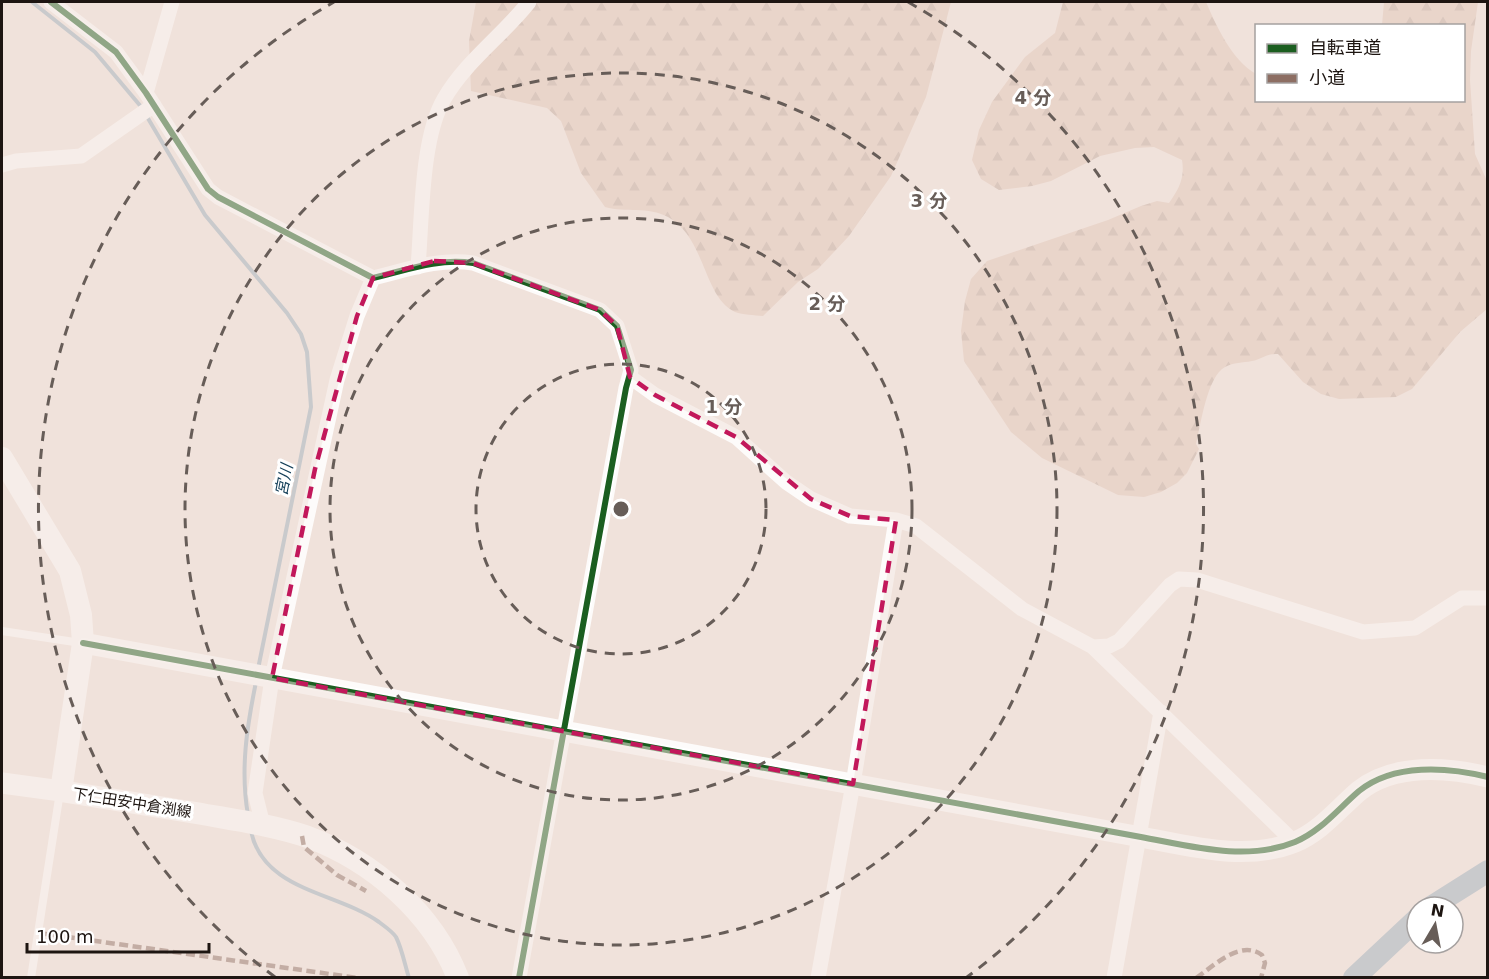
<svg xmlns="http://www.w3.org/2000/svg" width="1489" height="979" font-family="'DejaVu Sans','Noto Sans JP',sans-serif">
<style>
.forest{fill:url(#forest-firs)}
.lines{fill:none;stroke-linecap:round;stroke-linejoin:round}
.stream{stroke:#9aadbb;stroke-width:4}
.river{stroke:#9aadbb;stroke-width:22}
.lane{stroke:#fdfbfa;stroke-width:8}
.street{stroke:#fdfbfa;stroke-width:15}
.secondary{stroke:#fdfbfa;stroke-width:21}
.primary{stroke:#fdfbfa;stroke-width:22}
.quiet{stroke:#8d6e63;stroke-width:4.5;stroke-dasharray:9 4.5;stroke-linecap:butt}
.cycleway-casing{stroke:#fff;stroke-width:10}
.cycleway{stroke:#1b5e20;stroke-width:6}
.marked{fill:none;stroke:#c2185b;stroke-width:4.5;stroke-dasharray:12 8;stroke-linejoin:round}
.ring{fill:none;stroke:#675d58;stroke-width:3;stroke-dasharray:10 8}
.labels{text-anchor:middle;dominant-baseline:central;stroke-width:6;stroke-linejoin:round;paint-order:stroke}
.street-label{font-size:15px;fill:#1d1511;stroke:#fff}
.water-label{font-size:16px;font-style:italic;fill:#113c56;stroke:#fff}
.centre{fill:#675d58;stroke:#fff;stroke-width:3}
.ring-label{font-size:18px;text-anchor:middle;font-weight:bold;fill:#675d58;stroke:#fff;stroke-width:6;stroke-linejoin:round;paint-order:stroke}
</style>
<defs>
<pattern id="forest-firs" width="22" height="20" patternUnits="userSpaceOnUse" patternTransform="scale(1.5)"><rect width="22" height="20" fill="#e0c5b7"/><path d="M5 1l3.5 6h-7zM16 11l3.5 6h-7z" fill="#c0a89c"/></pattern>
</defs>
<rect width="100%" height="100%" fill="#f0e2db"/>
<!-- forest -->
<path class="forest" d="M476 2H951L926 97 891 176 849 236 818 269 798 282 763 316C754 315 743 315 735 312 703 297 706 238 668 217 648 206 626 213 605 207L581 173 561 121 547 108 471 91 469 41Z
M1063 2H1206C1217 27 1231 59 1256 74V100H1464V26L1382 25 1384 2H1478L1471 51 1470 80 1475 154 1487 181V309L1460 332 1412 389 1396 397 1339 399 1321 394 1303 382 1278 354C1267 353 1262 359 1252 361 1242 363 1234 362 1225 367 1207 377 1201 424 1196 444L1199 449 1187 473 1177 483 1161 492 1144 497 1118 495 1042 458 1011 432 964 361 961 331 965 301 971 279 987 261 1108 220 1141 206 1157 201 1169 203C1179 189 1185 178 1182 160L1154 147 1135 148 1100 156 1051 181 1032 186 999 190 981 179 972 160 979 130 992 102 1025 57 1055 33Z"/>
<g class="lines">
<!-- stream -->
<path class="stream" d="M32 2 95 52 143 109
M146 115 205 215 287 313 301 334 307 352 311 407 258 669
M248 815C240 770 247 726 256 682
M251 831C263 891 337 892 379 922 384 926 392 931 396 937 402 949 405 965 409 978"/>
<!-- river -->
<path class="river" d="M1431 907 1488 871
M1354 978 1417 919"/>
<!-- lane -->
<path class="lane" d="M2 631 81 643
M31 978 60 792"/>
<!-- street -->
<path class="street" d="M51 2 116 52 146 93 208 189 218 197 373 278C407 270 437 258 473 263L600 310 617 326 631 370 626 388 519 978
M146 93 172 2
M2 165 16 161 81 156 154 105
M418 267C422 220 421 138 444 99 465 62 503 35 529 2
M630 377 655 395 736 437 786 482 811 499 850 516 896 520 916 526 1022 609 1093 647 1294 842
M1093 647 1109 646 1119 641 1170 585 1179 579 1197 580 1363 632 1415 628 1462 598H1488
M263 825 255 793 272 678 337 380 357 316 373 278
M818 978 853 784 896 520
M1114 978 1161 712"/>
<!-- secondary -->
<path class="secondary" d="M83 643 1141 837C1190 846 1246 862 1295 842 1321 831 1338 809 1359 791 1394 763 1447 767 1488 777
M2 783 61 791"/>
<!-- primary -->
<path class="primary" d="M2 458 70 571 81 615 83 643 61 791C106 798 151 806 196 813 234 820 273 825 308 837 373 861 433 913 458 978"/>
<!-- quiet -->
<path class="quiet" d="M302 836 304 847 337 875 366 891
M39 933 358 978
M32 977V978
M1196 978C1214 966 1240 939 1262 955L1265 963 1261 978"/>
<defs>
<path id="cycleway" d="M51 2 116 52 146 93 208 189 218 197 373 278C407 270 437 258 473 263L600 310 617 326 631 370 626 388 519 978
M83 643 1141 837C1190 846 1246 862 1295 842 1321 831 1338 809 1359 791 1394 763 1447 767 1488 777"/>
</defs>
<!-- cycleway casing -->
<use href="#cycleway" class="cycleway-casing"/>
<!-- cycleway -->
<use href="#cycleway" class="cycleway"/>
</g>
<!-- marked area -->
<path d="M0 0H1489V979H0ZM434 261 473 263 600 310 617 326 630 377 655 395 736 437 811 499 850 516 896 520 853 784 272 678 315 469 357 316 373 278Z" fill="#f0e2db" fill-opacity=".55" fill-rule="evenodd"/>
<path class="marked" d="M434 261 473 263 600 310 617 326 630 377 655 395 736 437 811 499 850 516 896 520 853 784 272 678 315 469 357 316 373 278Z"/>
<!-- distance rings -->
<g class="ring">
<circle cx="621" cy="509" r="145"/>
<circle cx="621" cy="509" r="291"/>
<circle cx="621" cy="509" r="436"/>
<path d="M275 977A582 582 0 0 1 334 2M908 2A582 582 0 0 1 967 977"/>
</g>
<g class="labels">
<!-- street labels -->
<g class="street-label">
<text transform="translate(132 803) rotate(9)">下仁田安中倉渕線</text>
</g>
<!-- water labels -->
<g class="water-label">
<text transform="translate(284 480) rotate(-79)">宮川</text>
</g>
</g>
<circle cx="621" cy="509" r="9" class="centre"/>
<g class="ring-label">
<text x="1033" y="104">4 分</text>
<text x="929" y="207">3 分</text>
<text x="827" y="310">2 分</text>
<text x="724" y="413">1 分</text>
</g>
<!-- border -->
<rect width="1489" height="979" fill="none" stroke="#1d1511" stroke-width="6"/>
<!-- legend -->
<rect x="1255" y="24" width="210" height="78" fill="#ffffff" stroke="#a5a1a0" stroke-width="1.5"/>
<rect x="1267" y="44" width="30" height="9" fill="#1b5e20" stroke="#a5a1a0" stroke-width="1.5"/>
<text x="1309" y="54" font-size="18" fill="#1d1511">自転車道</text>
<rect x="1267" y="74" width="30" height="9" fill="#8d6e63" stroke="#a5a1a0" stroke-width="1.5"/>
<text x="1309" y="84" font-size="18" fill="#1d1511">小道</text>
<!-- north arrow -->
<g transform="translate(1435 925) rotate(10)"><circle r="28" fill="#ffffff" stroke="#a5a1a0" stroke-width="1.5"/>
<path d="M0-4.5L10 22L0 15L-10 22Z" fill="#675d58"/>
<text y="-9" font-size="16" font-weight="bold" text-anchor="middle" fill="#1d1511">N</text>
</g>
<!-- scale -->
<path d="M27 943v9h182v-9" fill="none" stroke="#1d1511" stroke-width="3"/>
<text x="36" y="943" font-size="18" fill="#1d1511" stroke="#ffffff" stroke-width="4.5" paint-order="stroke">100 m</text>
</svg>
